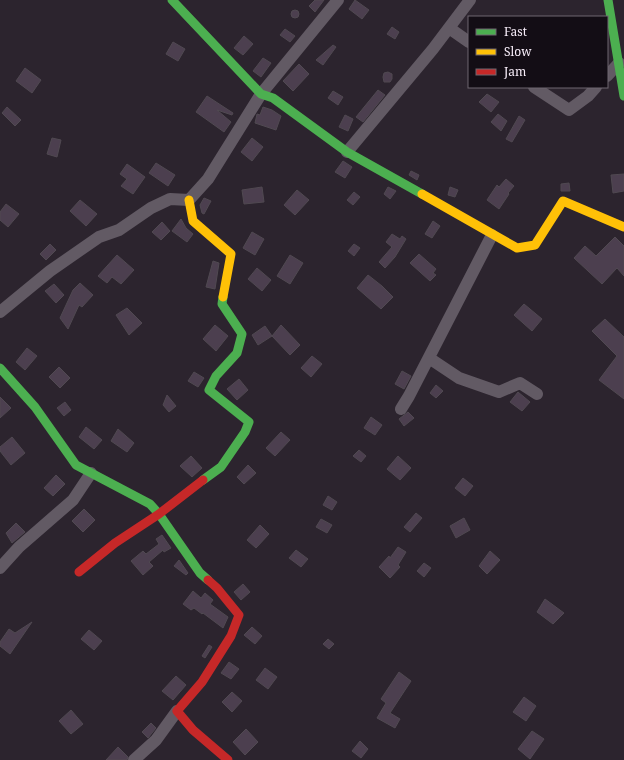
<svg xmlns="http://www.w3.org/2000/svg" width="624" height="760" font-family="'Noto Serif',serif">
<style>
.building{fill:#4c3f4f;stroke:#504951}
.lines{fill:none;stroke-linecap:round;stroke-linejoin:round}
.street{stroke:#625a64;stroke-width:12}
.fast{stroke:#4caf50;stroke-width:9}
.slow{stroke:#ffc107;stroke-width:9}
.jam{stroke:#c62828;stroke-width:9}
</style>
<rect width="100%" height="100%" fill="#2c242e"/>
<!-- building -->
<path class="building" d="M315 0H324L315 12 309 6Z
M355 0 369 10 362 19 349 9Z
M291 14a4 4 0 1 1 8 0a4 4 0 1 1-8 0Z
M392 27 399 32 395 39 387 34Z
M285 29 295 36 290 42 280 35Z
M244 36 253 44 243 55 234 48Z
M173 42 185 49 178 61 166 54Z
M333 45 336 47 323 65 316 60Z
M263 58 271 63 261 77 253 71Z
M299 64 309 74 293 91 283 81Z
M25 68 41 80 32 93 16 81Z
M388 72 392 74V79L390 82H384L383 77 384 73Z
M378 90 385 95 363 122 356 117Z
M333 91 343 97 338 105 328 98Z
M487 94 499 102 491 112 479 102Z
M207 96 233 113 232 115 217 110 231 122 224 132 196 112Z
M7 107 21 120 15 126 2 113Z
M263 107 272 110 281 116 276 130 255 123 257 114 260 115Z
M498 114 507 121 501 131 491 122Z
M345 115 353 119 348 131 339 127Z
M519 116 525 120 512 142 506 139Z
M52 138 61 140 57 157 47 154Z
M252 138 263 147 252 161 241 152Z
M343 161 352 167 345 178 335 172Z
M156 163 175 175 168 186 149 173Z
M127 164 145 177 133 194 121 186 127 179 120 174Z
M411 171 419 175 417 180 409 175Z
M624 174V191L613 193 611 175Z
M506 179 514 186 508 193 509 194 499 209 487 200 497 185 499 187Z
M569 183 570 191H561V184Z
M262 187 264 202 244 204 242 190Z
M388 187 396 191 390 199 384 194Z
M450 187 458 190 455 197 448 195Z
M297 190 309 200 295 215 284 205Z
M354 192 360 197 353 205 347 200Z
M204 198 211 201 204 214 202 213 200 205Z
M80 200 97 214 86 226 70 211Z
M6 204 19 214 8 227 0 220V212Z
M181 219 186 228 193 234 187 242 172 231Z
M433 221 440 226 432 238 425 234Z
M162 222 170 231 161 240 152 232Z
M252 232 264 239 255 255 243 248Z
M392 234 400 239 402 236 406 239 395 257 385 268 379 262 392 247 386 242Z
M615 237 624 246V276L617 268 602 284 574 258 585 246 596 256Z
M50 244 56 250 46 260 40 254Z
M354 244 360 248 354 256 348 251Z
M419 254 436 269 433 273 436 275 430 281 410 263Z
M117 255 134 270 121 284 112 277 107 283 98 276Z
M290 255 303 263 290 284 277 276Z
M213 261 219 263 215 289 206 287Z
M257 268 271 280 262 291 248 279Z
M368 275 382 286 393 297 381 309 357 288Z
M80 283 93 295 82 307 79 305 68 329 60 318 73 290Z
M54 284 64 295 56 303 45 291Z
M524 304 542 319 532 331 514 315Z
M127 308 142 323 129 335 116 315Z
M605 319 624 337V399L599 380 617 356 592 331Z
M215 325 228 336 216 351 203 339Z
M281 325 300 345 290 355 272 336Z
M265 326 272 336 258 345 252 335Z
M27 348 37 356 25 370 16 362Z
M312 356 322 364 311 377 301 368Z
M59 367 70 378 60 388 49 377Z
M402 371 411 376 404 389 395 384Z
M194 372 204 378 198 387 188 381Z
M239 379 248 390 237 400 227 389Z
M436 385 443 391 436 398 430 393Z
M518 392 530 402 522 411 510 402Z
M167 395 176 406 169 412 163 405Z
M0 397 11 408 0 418Z
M65 402 71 410 64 416 57 408Z
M408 412 414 418 404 426 399 419Z
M371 417 382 425 375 435 364 428Z
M86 427 102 440 94 449 79 437Z
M118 429 134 443 127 452 111 441Z
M281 432 290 440 275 456 266 448Z
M12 437 25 453 11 465 0 451V447Z
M359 450 366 456 361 462 353 456Z
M191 456 202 468 192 477 180 466Z
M398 456 411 468 400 480 387 469Z
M248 465 256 473 244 484 237 477Z
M56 475 65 484 53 496 44 488Z
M463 478 473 486 465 496 455 488Z
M328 496 337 502 332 510 323 505Z
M84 509 95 520 83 532 72 521Z
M416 513 422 518 410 532 404 527Z
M464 518 470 530 456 538 450 526Z
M321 519 332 525 327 533 316 527Z
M16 523 25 532 12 543 6 533Z
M260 525 269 534 256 548 247 540Z
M162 535 171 548 164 552 163 550 149 562 153 566 143 575 131 561 143 551 146 554 159 544 156 539Z
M398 547 406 552 398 565 400 567 390 578 379 567 389 556 390 558Z
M296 550 308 559 301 567 289 558Z
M490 551 500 560 487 574 479 566Z
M179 560 188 573 186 575 174 566Z
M424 563 431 568 424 577 417 571Z
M243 584 250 592 241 600 234 592Z
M193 591 201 598 205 593 213 600 210 604 228 617 223 628 203 613 202 614 194 608 191 610 183 604Z
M545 599 564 613 553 624 537 612Z
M32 622 10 654 0 646V642L9 629 15 633Z
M252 627 262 636 255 644 244 635Z
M89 630 102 641 94 650 81 639Z
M328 639 334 644 329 649 323 644Z
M209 645 212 647 205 658 202 656Z
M229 662 239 669 231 679 221 673Z
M265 668 277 677 268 689 256 680Z
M399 672 411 681 390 713 400 719 395 728 377 718 386 703 381 699Z
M176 676 186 685 173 700 162 691Z
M232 692 242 701 232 712 222 702Z
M524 697 536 706 526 721 513 712Z
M71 710 83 724 71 734 59 721Z
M151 723 156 728 148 738 142 732Z
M246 729 258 742 245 755 233 742Z
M532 731 544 739 530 759 518 749Z
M360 741 368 749 361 758 352 751Z
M118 747 128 757 127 760H106Z"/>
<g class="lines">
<!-- street -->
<path class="street" d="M449 28 469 42
M607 76 619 63
M534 87 569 110 588 96 596 87
M347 152 433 49 470 0
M0 312 50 271 99 237 119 230 151 208 170 199 189 200 208 179 261 94 338 0
M429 358 459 378 499 392 520 383 537 394
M401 409 409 396 492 235
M0 568 19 547 73 500 91 473
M134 760 156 740 177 711"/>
<!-- fast -->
<path class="fast" d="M172 0 261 94 273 98 347 152 422 194
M608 0 624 96
M0 368 35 407 76 465 150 504 159 514 200 573 208 580
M203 480 221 467 245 432 249 422 209 390 216 376 237 353 242 334 222 304 223 297"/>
<!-- slow -->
<path class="slow" d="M422 194 517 248 535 245 563 201 624 227
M189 200 193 221 231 254 223 297"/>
<!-- jam -->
<path class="jam" d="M79 572 115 543 159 514 203 480
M208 580 217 588 239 615 231 636 202 682 177 711 193 730 228 760"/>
</g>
<!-- legend -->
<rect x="468" y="16" width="140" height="72" fill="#130d15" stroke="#6f6771"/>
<rect x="476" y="29" width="20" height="6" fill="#4caf50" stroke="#6f6771"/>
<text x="504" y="36" font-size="12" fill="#f8eefa">Fast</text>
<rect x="476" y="49" width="20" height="6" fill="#ffc107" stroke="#6f6771"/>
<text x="504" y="56" font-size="12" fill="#f8eefa">Slow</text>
<rect x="476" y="69" width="20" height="6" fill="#c62828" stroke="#6f6771"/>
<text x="504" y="76" font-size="12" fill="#f8eefa">Jam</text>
</svg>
